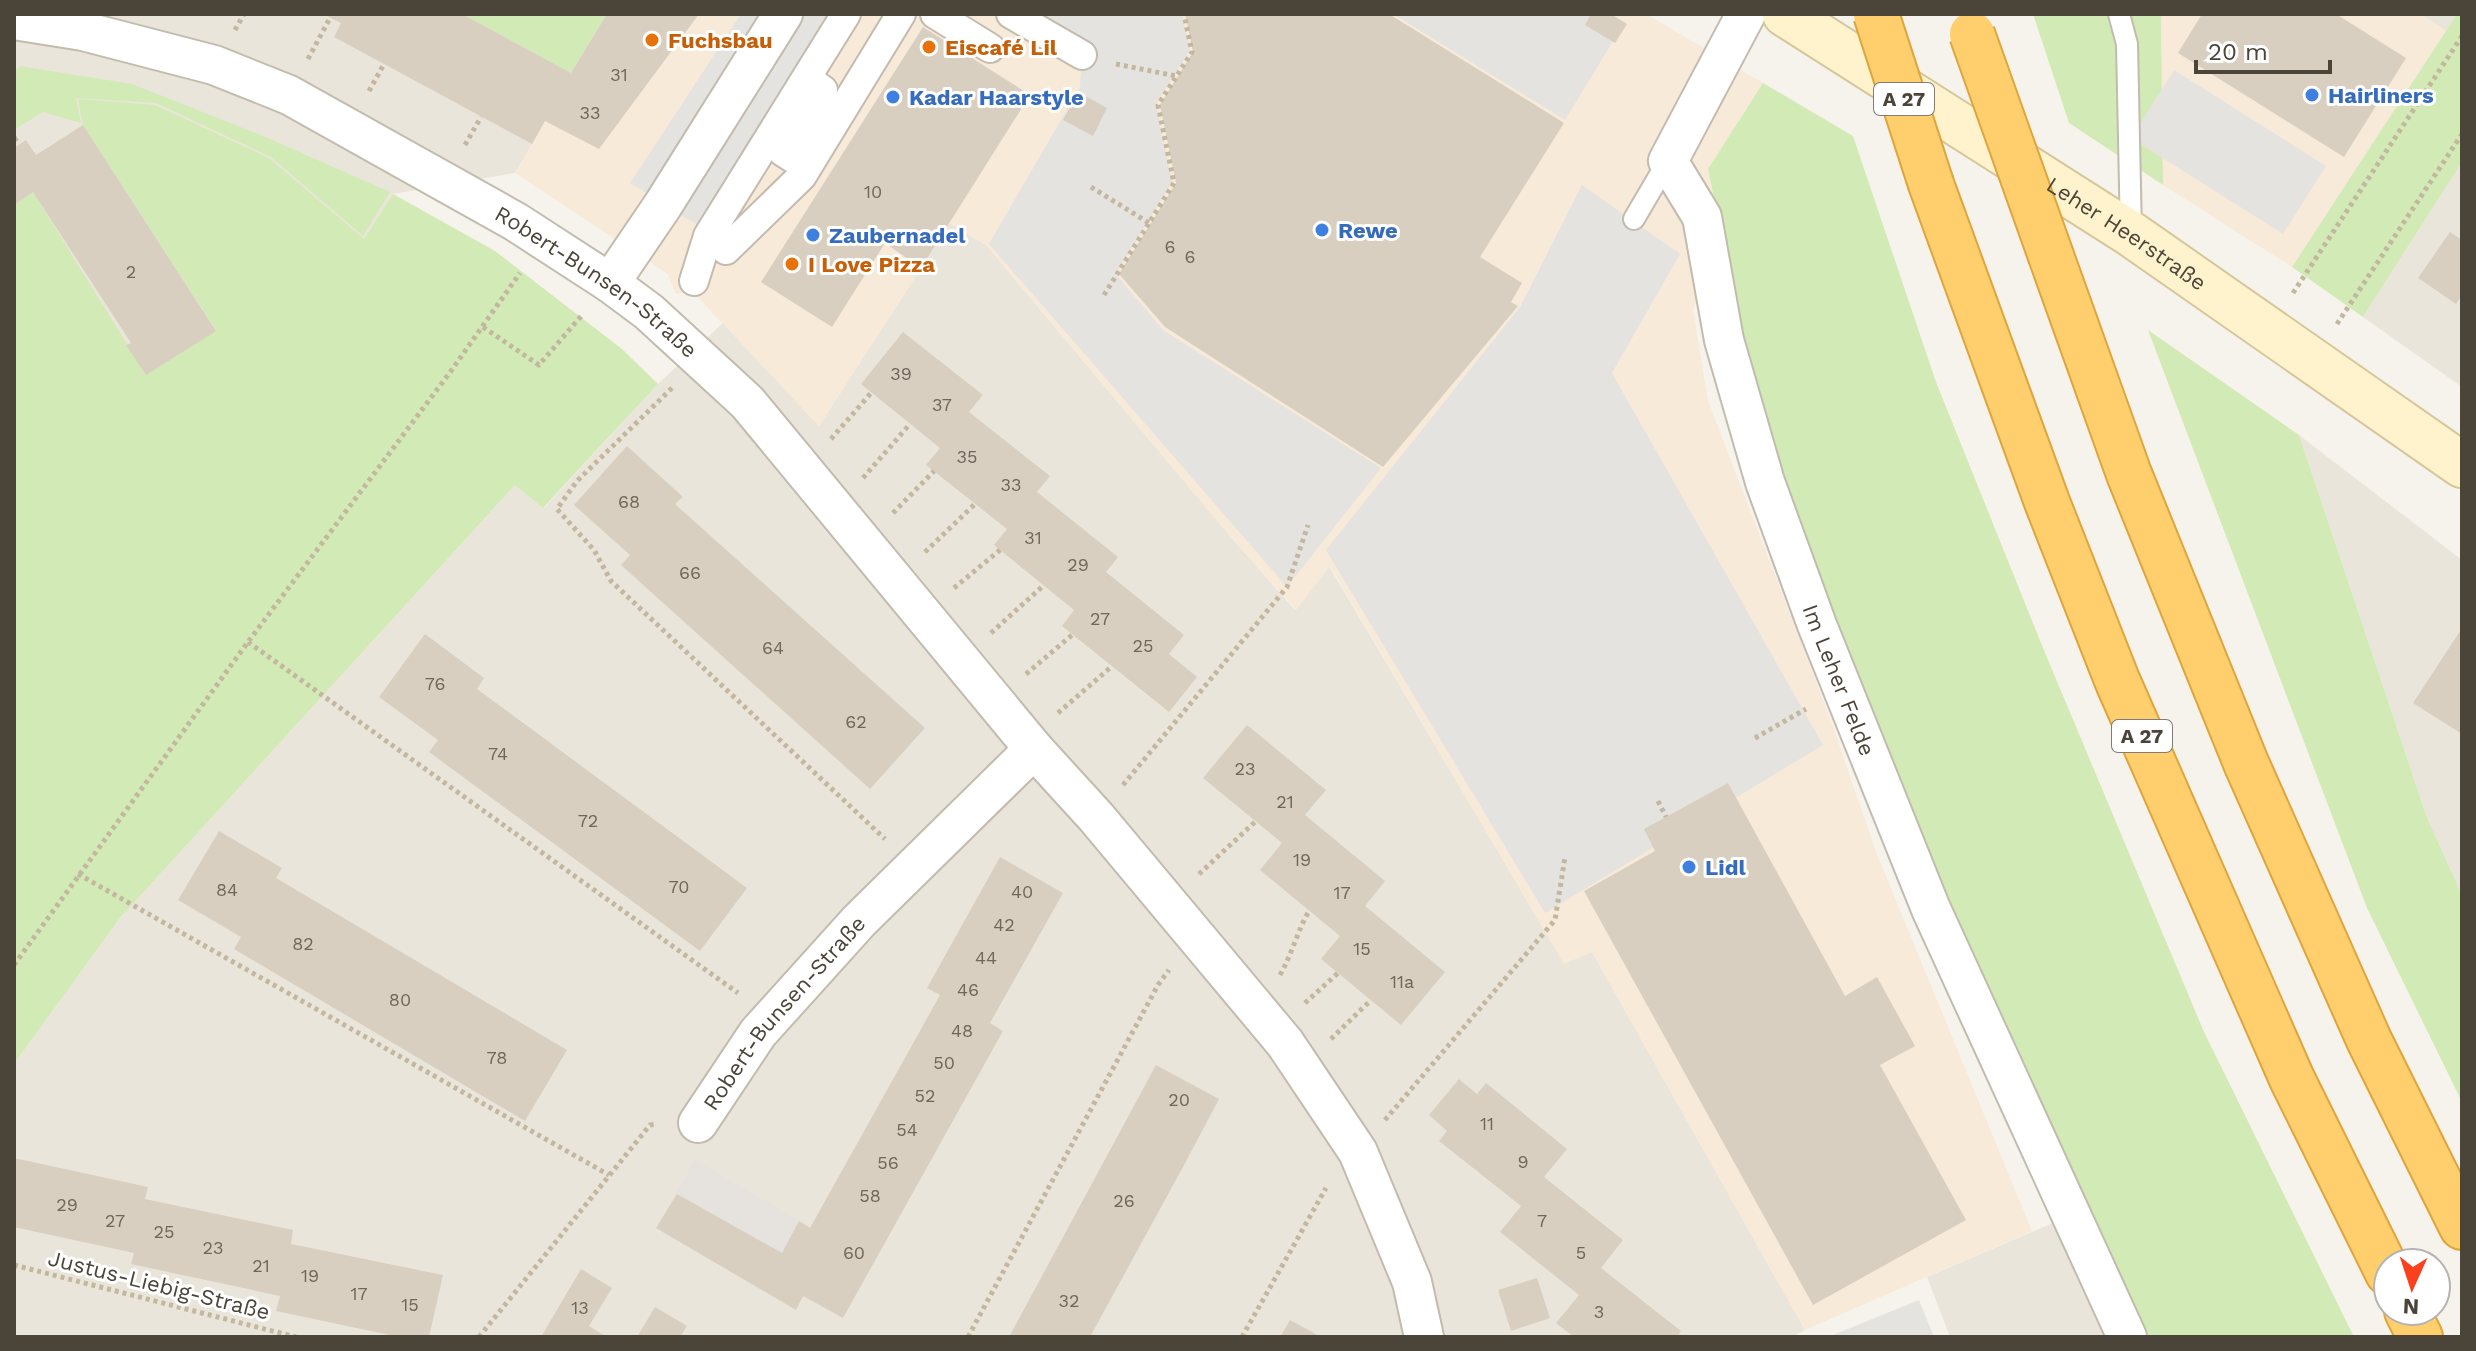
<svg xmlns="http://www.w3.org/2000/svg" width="2476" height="1351" font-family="'Work Sans',sans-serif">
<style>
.residential{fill:#eae5da}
.commercial{fill:#f7ead8}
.industrial{fill:#e6e2dd}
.green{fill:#d2eab5}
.parking{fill:#e5e3e0}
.building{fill:#d8cfc1}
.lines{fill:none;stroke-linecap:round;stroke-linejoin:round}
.service-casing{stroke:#c2bbae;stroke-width:24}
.pedestrian-casing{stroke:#c2bbae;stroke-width:32}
.minor-casing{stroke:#c2bbae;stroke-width:42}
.secondary-casing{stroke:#d6c79b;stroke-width:48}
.motorway-casing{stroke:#e0a43c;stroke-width:48}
.path{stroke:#c4b79f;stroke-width:5;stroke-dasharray:4 4;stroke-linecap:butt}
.service{stroke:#fff;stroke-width:20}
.pedestrian{stroke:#fff;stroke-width:28}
.minor{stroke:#fff;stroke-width:38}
.secondary{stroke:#fff3cd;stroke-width:44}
.motorway{stroke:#ffcf6e;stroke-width:44}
.motorway-bridge-casing{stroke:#e0a43c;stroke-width:48;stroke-linecap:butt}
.motorway-bridge{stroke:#ffcf6e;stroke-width:44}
.food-dot{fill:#e8710a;stroke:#fff;stroke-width:3}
.shop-dot{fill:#3f7fe0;stroke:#fff;stroke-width:3}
.labels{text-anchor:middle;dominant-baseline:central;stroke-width:6;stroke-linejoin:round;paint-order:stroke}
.number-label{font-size:18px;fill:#6e675b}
.shield{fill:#fff;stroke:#817c74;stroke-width:2}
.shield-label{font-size:20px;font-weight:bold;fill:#4b4439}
.food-label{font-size:22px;font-weight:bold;fill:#c56008;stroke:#fff;text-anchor:start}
.shop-label{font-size:22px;font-weight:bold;fill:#366cbe;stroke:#fff;text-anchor:start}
.street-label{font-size:22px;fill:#4b4439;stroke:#fff}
</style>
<rect width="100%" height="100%" fill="#f6f3ec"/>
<!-- residential -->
<path class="residential" d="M14 14H608L515 173 393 194 14 786Z
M2421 14H2457L2446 31Z
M2462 162V387L2363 317Z
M950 223 986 245 1230 536 1295 610 1329 566 1564 963 1592 952 1805 1330 1791 1337H14V1064L120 918 516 484 544 508 658 384 723 323 819 426Z
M2299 435 2462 560V895L2426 815Z
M2083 1210 2141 1337H1950L1927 1277Z"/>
<!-- commercial -->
<path class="commercial" d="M608 14H1646L1763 83 1708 169 1723 241 1693 309 1708 401 1830 718 1876 852 2032 1231 1805 1330 1592 952 1564 964 1330 566 1296 610 1230 536 986 245 950 223 819 426 691 290 676 294 668 274 515 173Z
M2161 14H2421L2446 31 2292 267 2163 185Z"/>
<!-- industrial -->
<path class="industrial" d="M695 1160 834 1241 796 1310 656 1228Z"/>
<!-- green -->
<path class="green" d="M462 14H607L571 73Z
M2033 14H2161L2163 185 2069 123Z
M2457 14H2462V162L2363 317 2292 267Z
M20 66 132 84 263 136 390 192 363 236 271 157 156 103 76 98 81 123 43 112 14 130V72Z
M1763 83 1853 136 1936 382 2043 648 2204 1032 2354 1337H2141L2000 1024 1804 554 1730 321 1723 241 1708 169Z
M78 99 155 105 269 158 364 239 393 194 495 251 622 349 658 384 543 508 515 485 120 918 14 1064V205L33 192 146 375 216 330 83 125Z
M2148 330 2299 435 2426 815 2462 895V1102L2367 908Z"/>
<!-- parking -->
<path class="parking" d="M741 14H823L829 18 699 226 630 183Z
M1040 14H1182L1190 50 1156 104 1172 182 1116 274 1163 330 1381 468 1287 587 989 244 1080 87 1083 41Z
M1393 14H1599L1621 28 1565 120Z
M2174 70 2326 166 2283 234 2131 138Z
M1582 185 1680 254 1612 373 1823 745 1545 913 1326 550 1520 307Z
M1919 1300 1934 1337H1828Z"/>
<!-- building -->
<path class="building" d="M323 14H462L571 73 607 14H699L599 149 545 121 532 144 334 37 341 23Z
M1185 14H1389L1564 123 1480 257 1522 283 1511 302 1518 306 1383 467 1165 327 1119 274 1176 183 1160 105 1193 52Z
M1591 14H1611L1627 24 1615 43 1585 25Z
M2202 14H2336L2406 58 2344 157 2178 53Z
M923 27 1030 95 921 268 885 243 832 327 761 282Z
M1078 92 1107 108 1093 136 1063 120Z
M83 125 216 331 146 375 126 345 131 343 33 192 14 205V148L26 140 36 155Z
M2450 232 2462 240V295L2456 304 2418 278Z
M903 332 983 395 969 412 1050 476 1037 492 1118 557 1106 572 1184 635 1169 654 1197 677 1169 712 1062 626 1074 610 994 545 1007 529 926 465 940 448 861 384Z
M627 446 683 497 675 504 925 728 870 789 621 565 630 555 574 505Z
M2462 628V734L2413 703Z
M425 634 484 678 477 689 747 888 700 951 429 752 438 740 379 697Z
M1247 725 1326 790 1305 815 1385 881 1365 906 1445 972 1401 1025 1321 959 1340 936 1260 870 1282 843 1203 778Z
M1728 783 1845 996 1877 977 1915 1046 1880 1065 1966 1220 1813 1305 1584 891 1655 851 1644 829Z
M219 831 282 868 276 878 567 1050 525 1121 234 949 241 937 178 900Z
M1000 857 1063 893 990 1023 1003 1031 843 1318 803 1296 796 1310 656 1228 677 1194 782 1253 799 1221 810 1228 940 995 927 988Z
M1156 1065 1219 1099 1183 1167 1090 1337H1009Z
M1459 1079 1477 1094 1486 1083 1567 1149 1544 1177 1623 1240 1601 1268 1681 1331 1677 1337H1574L1556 1323 1579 1295 1500 1232 1521 1206 1439 1141 1447 1131 1429 1115Z
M14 1158 148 1187 145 1199 293 1230 291 1244 443 1275 429 1337H399L276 1311 280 1296 131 1264 134 1253 14 1227Z
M581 1269 612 1288 589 1326 607 1337H541Z
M1537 1278 1550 1318 1511 1331 1498 1290Z
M655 1307 687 1326 680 1337H637Z
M1290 1320 1321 1337H1280Z"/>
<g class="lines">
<defs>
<path id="service" d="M2119 14 2127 44 2131 234
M1634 219 1668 161"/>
<path id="pedestrian" d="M935 14 990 48
M1011 14 1082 55
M806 78 823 90 783 152 794 159 813 131
M726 250 802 176 901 14
M694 281 708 236 846 14"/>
<g id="minor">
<path id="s1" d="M1746 14 1668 161 1702 217 1724 340 1765 482 1817 625 1931 909 2127 1337"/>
<path id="s2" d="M14 20 83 31 214 65 289 95 516 222 610 283 649 312 747 402 1034 749 1096 817 1285 1043 1358 1152 1412 1282 1424 1337"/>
<path d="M610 283 663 205 783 14"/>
<path id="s3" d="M698 1123 758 1033 859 921 1034 749"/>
</g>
<g id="secondary">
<path id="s4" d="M1785 14 2131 234 2462 465"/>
</g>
<path id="motorway" d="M1931 184 2047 502 2117 680 2292 1079 2388 1273
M2051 256 2129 474 2246 763 2369 1040 2462 1227
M2407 1311 2420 1337"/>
</defs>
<!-- service casing -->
<use href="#service" class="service-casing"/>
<!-- pedestrian casing -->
<use href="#pedestrian" class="pedestrian-casing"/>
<!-- minor casing -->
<use href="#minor" class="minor-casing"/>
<!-- secondary casing -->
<use href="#secondary" class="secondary-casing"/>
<!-- motorway casing -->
<use href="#motorway" class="motorway-casing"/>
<!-- path -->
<path class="path" d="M235 30 244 14
M308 59 330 18
M1116 64 1176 76
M369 91 384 64
M14 140 19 137
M465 145 481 117
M1091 187 1149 223
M2293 293 2462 36
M1104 295 1174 183 1158 105 1192 52 1184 14
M2337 324 2462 134
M483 327 539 365 583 314
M672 388 577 481 557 509 594 550 611 581 885 839
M831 439 871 393
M863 478 910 424
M893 513 934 471
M925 552 975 504
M954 588 1000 550
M991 633 1044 585
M248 642 738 993
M1026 674 1072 635
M1058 713 1111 667
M1755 738 1806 709
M1123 785 1287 587 1308 525
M1658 801 1666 817
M78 874 609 1175
M1199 874 1256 821
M14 965 248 642 451 371 520 273
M1280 975C1292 954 1297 932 1309 911
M1305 1003 1338 973
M1331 1039 1371 1000
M1385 1120 1555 920 1565 857
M14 1265 296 1337
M479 1337 650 1125 657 1124
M968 1337 1158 985 1169 970
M1242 1337 1326 1188"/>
<!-- service -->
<use href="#service" class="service"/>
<!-- pedestrian -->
<use href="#pedestrian" class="pedestrian"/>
<!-- minor -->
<use href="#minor" class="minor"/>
<!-- secondary -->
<use href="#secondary" class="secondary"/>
<!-- motorway -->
<use href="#motorway" class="motorway"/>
<defs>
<path id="motorway-bridge" d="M1876 14 1931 184
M1972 34 2051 256"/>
</defs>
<!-- motorway-bridge casing -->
<use href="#motorway-bridge" class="motorway-bridge-casing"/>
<!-- motorway-bridge -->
<use href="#motorway-bridge" class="motorway-bridge"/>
</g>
<!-- markers -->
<g class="food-dot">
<circle cx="652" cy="40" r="8"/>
<circle cx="929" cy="47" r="8"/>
<circle cx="792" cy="264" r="8"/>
</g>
<g class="shop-dot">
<circle cx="2312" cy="95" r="8"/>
<circle cx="893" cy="97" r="8"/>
<circle cx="1322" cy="230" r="8"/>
<circle cx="813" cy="235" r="8"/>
<circle cx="1689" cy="867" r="8"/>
</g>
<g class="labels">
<!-- number labels -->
<g class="number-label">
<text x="619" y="74">31</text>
<text x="590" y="112">33</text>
<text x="873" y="191">10</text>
<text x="1170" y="246">6</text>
<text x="1190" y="256">6</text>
<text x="131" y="271">2</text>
<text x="901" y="373">39</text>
<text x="942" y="404">37</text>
<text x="967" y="456">35</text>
<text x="1011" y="484">33</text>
<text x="629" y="501">68</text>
<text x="1033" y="537">31</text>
<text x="1078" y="564">29</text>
<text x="690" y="572">66</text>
<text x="1100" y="618">27</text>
<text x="1143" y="645">25</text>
<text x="773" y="647">64</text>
<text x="435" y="683">76</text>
<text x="856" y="721">62</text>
<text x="498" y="753">74</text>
<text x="1245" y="768">23</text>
<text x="1285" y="801">21</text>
<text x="588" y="820">72</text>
<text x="1302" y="859">19</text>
<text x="679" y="886">70</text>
<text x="227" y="889">84</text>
<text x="1022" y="891">40</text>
<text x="1342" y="892">17</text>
<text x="1004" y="924">42</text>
<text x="303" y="943">82</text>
<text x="1362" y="948">15</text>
<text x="986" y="957">44</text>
<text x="1402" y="981">11a</text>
<text x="968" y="989">46</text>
<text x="400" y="999">80</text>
<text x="962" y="1030">48</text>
<text x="497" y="1057">78</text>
<text x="944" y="1062">50</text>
<text x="925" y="1095">52</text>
<text x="1179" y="1099">20</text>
<text x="1487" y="1123">11</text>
<text x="907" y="1129">54</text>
<text x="1523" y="1161">9</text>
<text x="888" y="1162">56</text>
<text x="870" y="1195">58</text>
<text x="1124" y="1200">26</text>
<text x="67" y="1204">29</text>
<text x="115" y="1220">27</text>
<text x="1542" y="1220">7</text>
<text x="164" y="1231">25</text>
<text x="213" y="1247">23</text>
<text x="854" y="1252">60</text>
<text x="1581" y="1252">5</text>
<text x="261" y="1265">21</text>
<text x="310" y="1275">19</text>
<text x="359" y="1293">17</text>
<text x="1069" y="1300">32</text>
<text x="410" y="1304">15</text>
<text x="580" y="1307">13</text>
<text x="1599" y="1311">3</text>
</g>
<!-- shield labels -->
<g class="shield">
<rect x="1874" y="83" width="60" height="32" rx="6"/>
<rect x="2112" y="720" width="60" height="32" rx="6"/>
</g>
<g class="shield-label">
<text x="1904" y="99">A 27</text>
<text x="2142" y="736">A 27</text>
</g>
<!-- food labels -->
<g class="food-label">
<text x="668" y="40">Fuchsbau</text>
<text x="945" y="47">Eiscafé Lil</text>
<text x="808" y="264">I Love Pizza</text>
</g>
<!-- shop labels -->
<g class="shop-label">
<text x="2328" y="95">Hairliners</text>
<text x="909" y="97">Kadar Haarstyle</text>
<text x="1338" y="230">Rewe</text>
<text x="829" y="235">Zaubernadel</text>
<text x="1705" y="867">Lidl</text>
</g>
<!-- street labels -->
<g class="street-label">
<text stroke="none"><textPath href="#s4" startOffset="406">Leher Heerstraße</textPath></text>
<text stroke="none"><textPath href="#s2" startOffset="646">Robert-Bunsen-Straße</textPath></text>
<text stroke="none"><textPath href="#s1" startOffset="716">Im Leher Felde</textPath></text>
<text stroke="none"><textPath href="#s3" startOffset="140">Robert-Bunsen-Straße</textPath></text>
<text transform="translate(159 1285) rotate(14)">Justus-Liebig-Straße</text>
</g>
</g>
<!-- border -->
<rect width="2476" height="1351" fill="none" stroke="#4b4439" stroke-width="32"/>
<!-- north arrow -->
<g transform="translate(2412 1287) rotate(183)"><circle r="38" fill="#ffffff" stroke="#b7b4b0" stroke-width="2"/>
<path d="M0-6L14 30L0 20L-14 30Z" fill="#fc3f1d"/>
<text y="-12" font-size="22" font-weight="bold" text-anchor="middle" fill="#4b4439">N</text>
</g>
<!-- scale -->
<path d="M2196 60v12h134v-12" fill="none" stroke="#4b4439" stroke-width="4"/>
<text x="2208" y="60" font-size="24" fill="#4b4439" stroke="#ffffff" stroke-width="6" paint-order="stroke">20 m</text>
</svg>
